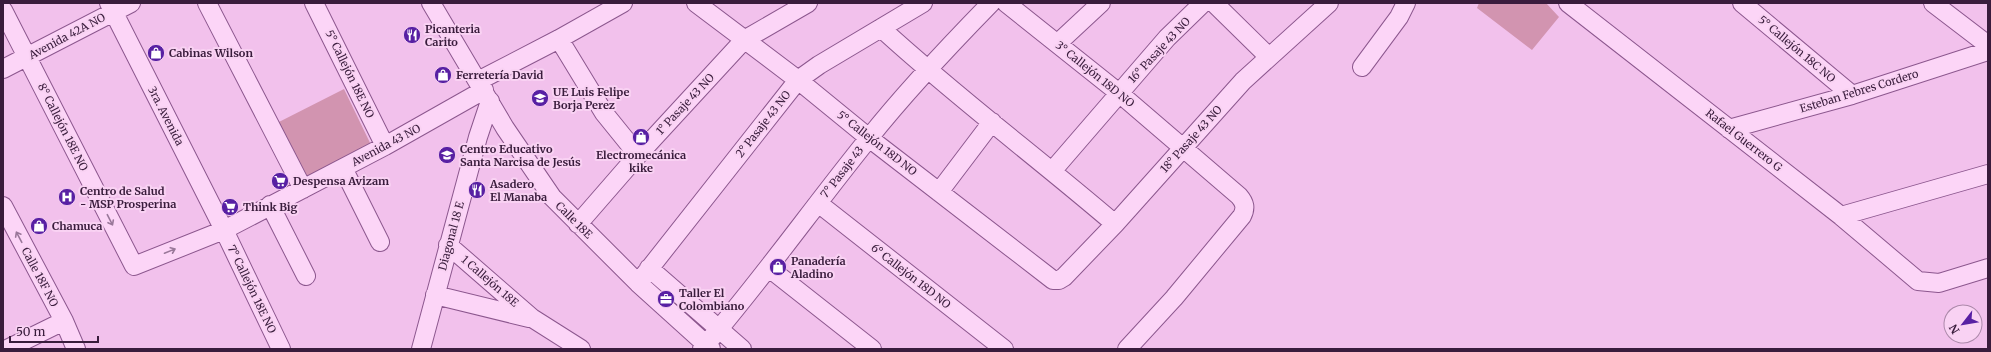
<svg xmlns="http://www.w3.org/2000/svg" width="1991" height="352" font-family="Merriweather,serif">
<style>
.green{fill:#d294b0}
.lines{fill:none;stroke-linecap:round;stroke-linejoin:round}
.minor-casing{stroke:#8c578e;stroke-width:20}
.minor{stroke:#fcd5f7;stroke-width:18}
.oneway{stroke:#9a789a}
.labels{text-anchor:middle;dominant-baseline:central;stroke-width:4;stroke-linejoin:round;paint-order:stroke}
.poi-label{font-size:11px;font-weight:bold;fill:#391c3c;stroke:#f9d2f3;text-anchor:start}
.street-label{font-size:11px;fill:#391c3c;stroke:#f9d2f3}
</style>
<rect width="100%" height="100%" fill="#f2c1ec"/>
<!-- green -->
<path class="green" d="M1479 3H1546L1559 17 1532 50 1477 8Z
M344 89 373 149 304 185 273 125Z"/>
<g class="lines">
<defs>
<path id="minor" d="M109 3 224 230 281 349
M207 3 303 189
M314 3 385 146
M431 3 505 128 552 197 638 283 711 349
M696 3 798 80 869 138 1053 280H1059L1064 277 1115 224 1243 81 1329 3
M1006 3 1119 93 1239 196C1245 203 1246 208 1242 216L1174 298 1127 349
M1214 3 1269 57
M1568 3 1841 216 1918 281 1939 283 1988 268
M1742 3 1852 95
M1933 3 1988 45
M3 10 134 266 224 230 385 146 484 90
M881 28C956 97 1037 157 1115 224
M559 39 604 113 638 155
M1058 43 1101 3
M1362 67 1399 17 1406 3
M3 69 131 3
M478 81 559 39 623 3
M1729 129 1852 95 1988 51
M343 168 380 242
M1053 170 1167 38 1203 3
M939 192 992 122
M818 203 1004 349
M270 205 306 276
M3 206 64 321 76 349
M1841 216 1988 174
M578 224 638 155 744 40 808 3
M448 245 532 318 581 349
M649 268 742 349
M769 268 872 349
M638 283 798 80 819 65 923 3
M435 295 529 318
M7 349 64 321
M421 349 478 137 490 101
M702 349C761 281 813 207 869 138 907 90 948 47 991 3"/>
</defs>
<!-- minor casing -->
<use href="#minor" class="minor-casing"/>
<!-- minor -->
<use href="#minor" class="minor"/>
</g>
<!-- one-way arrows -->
<defs><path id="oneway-shaft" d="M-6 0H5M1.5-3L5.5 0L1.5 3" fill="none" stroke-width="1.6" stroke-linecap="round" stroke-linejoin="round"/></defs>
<g class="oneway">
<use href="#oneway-shaft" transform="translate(110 220) rotate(63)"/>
<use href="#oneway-shaft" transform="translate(19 237) rotate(-118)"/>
<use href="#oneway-shaft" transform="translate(170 251) rotate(-22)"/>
</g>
<!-- icons -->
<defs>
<symbol id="restaurant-disc" viewBox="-11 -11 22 22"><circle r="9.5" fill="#5820a3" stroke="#f9d2f3"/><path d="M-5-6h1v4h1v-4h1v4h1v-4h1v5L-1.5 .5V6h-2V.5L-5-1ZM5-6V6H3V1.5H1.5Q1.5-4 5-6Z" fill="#fff"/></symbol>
<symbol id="shop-disc" viewBox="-11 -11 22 22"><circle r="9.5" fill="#5820a3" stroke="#f9d2f3"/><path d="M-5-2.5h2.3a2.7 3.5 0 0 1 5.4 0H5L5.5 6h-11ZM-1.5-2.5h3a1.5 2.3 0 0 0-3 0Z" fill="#fff"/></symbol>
<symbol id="school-disc" viewBox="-11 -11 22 22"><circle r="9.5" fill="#5820a3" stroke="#f9d2f3"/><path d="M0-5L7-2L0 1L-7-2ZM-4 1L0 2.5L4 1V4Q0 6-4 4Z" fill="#fff"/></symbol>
<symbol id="supermarket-disc" viewBox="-11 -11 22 22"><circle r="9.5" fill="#5820a3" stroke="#f9d2f3"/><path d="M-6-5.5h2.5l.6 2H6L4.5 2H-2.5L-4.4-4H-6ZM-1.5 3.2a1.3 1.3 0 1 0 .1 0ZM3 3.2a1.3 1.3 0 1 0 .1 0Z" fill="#fff"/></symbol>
<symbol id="hospital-disc" viewBox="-11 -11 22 22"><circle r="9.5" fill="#5820a3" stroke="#f9d2f3"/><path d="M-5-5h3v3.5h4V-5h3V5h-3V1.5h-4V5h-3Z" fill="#fff"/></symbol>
<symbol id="office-disc" viewBox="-11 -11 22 22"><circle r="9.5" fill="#5820a3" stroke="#f9d2f3"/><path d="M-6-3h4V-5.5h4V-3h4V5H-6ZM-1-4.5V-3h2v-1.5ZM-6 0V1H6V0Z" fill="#fff"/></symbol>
</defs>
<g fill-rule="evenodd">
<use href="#restaurant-disc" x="402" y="25" width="20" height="20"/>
<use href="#shop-disc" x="146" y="43" width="20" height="20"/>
<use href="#shop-disc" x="433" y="65" width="20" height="20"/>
<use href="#school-disc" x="530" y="88" width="20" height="20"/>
<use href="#shop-disc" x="631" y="127" width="20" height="20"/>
<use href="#school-disc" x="437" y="145" width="20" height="20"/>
<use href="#supermarket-disc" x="270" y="171" width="20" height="20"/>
<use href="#restaurant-disc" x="467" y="180" width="20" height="20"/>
<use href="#hospital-disc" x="57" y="187" width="20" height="20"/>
<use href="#supermarket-disc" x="220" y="197" width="20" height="20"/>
<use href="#shop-disc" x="29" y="216" width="20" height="20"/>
<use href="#shop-disc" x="768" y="257" width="20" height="20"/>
<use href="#office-disc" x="656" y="289" width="20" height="20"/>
</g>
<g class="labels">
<!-- poi labels -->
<g class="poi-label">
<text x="425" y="29">Picanteria<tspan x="425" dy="13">Carito</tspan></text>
<text x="169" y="53">Cabinas Wilson</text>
<text x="456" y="75">Ferretería David</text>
<text x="553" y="92">UE Luis Felipe<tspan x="553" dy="13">Borja Perez</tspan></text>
<text x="460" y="149">Centro Educativo<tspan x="460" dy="13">Santa Narcisa de Jesús</tspan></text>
<text x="641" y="155" text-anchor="middle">Electromecánica<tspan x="641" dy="13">kike</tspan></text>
<text x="293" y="181">Despensa Avizam</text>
<text x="490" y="184">Asadero<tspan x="490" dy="13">El Manaba</tspan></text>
<text x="80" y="191">Centro de Salud<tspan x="80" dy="13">- MSP Prosperina</tspan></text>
<text x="243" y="207">Think Big</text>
<text x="52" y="226">Chamuca</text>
<text x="791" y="261">Panadería<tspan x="791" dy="13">Aladino</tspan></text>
<text x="679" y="293">Taller El<tspan x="679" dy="13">Colombiano</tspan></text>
</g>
<!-- street labels -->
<g class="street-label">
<text transform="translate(67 36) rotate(-28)">Avenida 42A NO</text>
<text transform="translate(1797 49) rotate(40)">5° Callejón 18C NO</text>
<text transform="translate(1159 50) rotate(-47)">16° Pasaje 43 NO</text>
<text transform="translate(350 74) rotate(64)">5° Callejón 18E NO</text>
<text transform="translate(1095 74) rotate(39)">3° Callejón 18D NO</text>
<text transform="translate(1859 91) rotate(-17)">Esteban Febres Cordero</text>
<text transform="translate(685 104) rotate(-47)">1° Pasaje 43 NO</text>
<text transform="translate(166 116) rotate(63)">3ra. Avenida</text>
<text transform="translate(763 124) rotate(-52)">2° Pasaje 43 NO</text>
<text transform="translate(63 127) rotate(63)">8° Callejón 18E NO</text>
<text transform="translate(1191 139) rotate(-48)">18° Pasaje 43 NO</text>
<text transform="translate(1744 140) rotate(38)">Rafael Guerrero G</text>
<text transform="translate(877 143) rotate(38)">5° Callejón 18D NO</text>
<text transform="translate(386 145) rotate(-28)">Avenida 43 NO</text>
<text transform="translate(842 172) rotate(-52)">7° Pasaje 43</text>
<text transform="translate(574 220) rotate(45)">Calle 18E</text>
<text transform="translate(451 236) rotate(-75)">Diagonal 18 E</text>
<text transform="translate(911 276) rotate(38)">6° Callejón 18D NO</text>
<text transform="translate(40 277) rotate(62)">Calle 18F NO</text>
<text transform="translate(490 281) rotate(41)">1 Callejón 18E</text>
<text transform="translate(252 289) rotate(64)">7° Callejón 18E NO</text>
</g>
</g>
<!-- border -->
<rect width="1991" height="352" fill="none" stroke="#391c3c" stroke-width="8"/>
<!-- north arrow -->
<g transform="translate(1963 324) rotate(239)"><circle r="19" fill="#f9d2f3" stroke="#ac89aa"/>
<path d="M0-3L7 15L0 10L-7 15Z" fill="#5820a3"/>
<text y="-6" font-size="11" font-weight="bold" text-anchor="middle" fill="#391c3c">N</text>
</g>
<!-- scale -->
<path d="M10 336v6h88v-6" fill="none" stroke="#391c3c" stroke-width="2"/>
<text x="16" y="336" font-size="12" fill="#391c3c" stroke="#f9d2f3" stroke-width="3" paint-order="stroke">50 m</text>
</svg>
